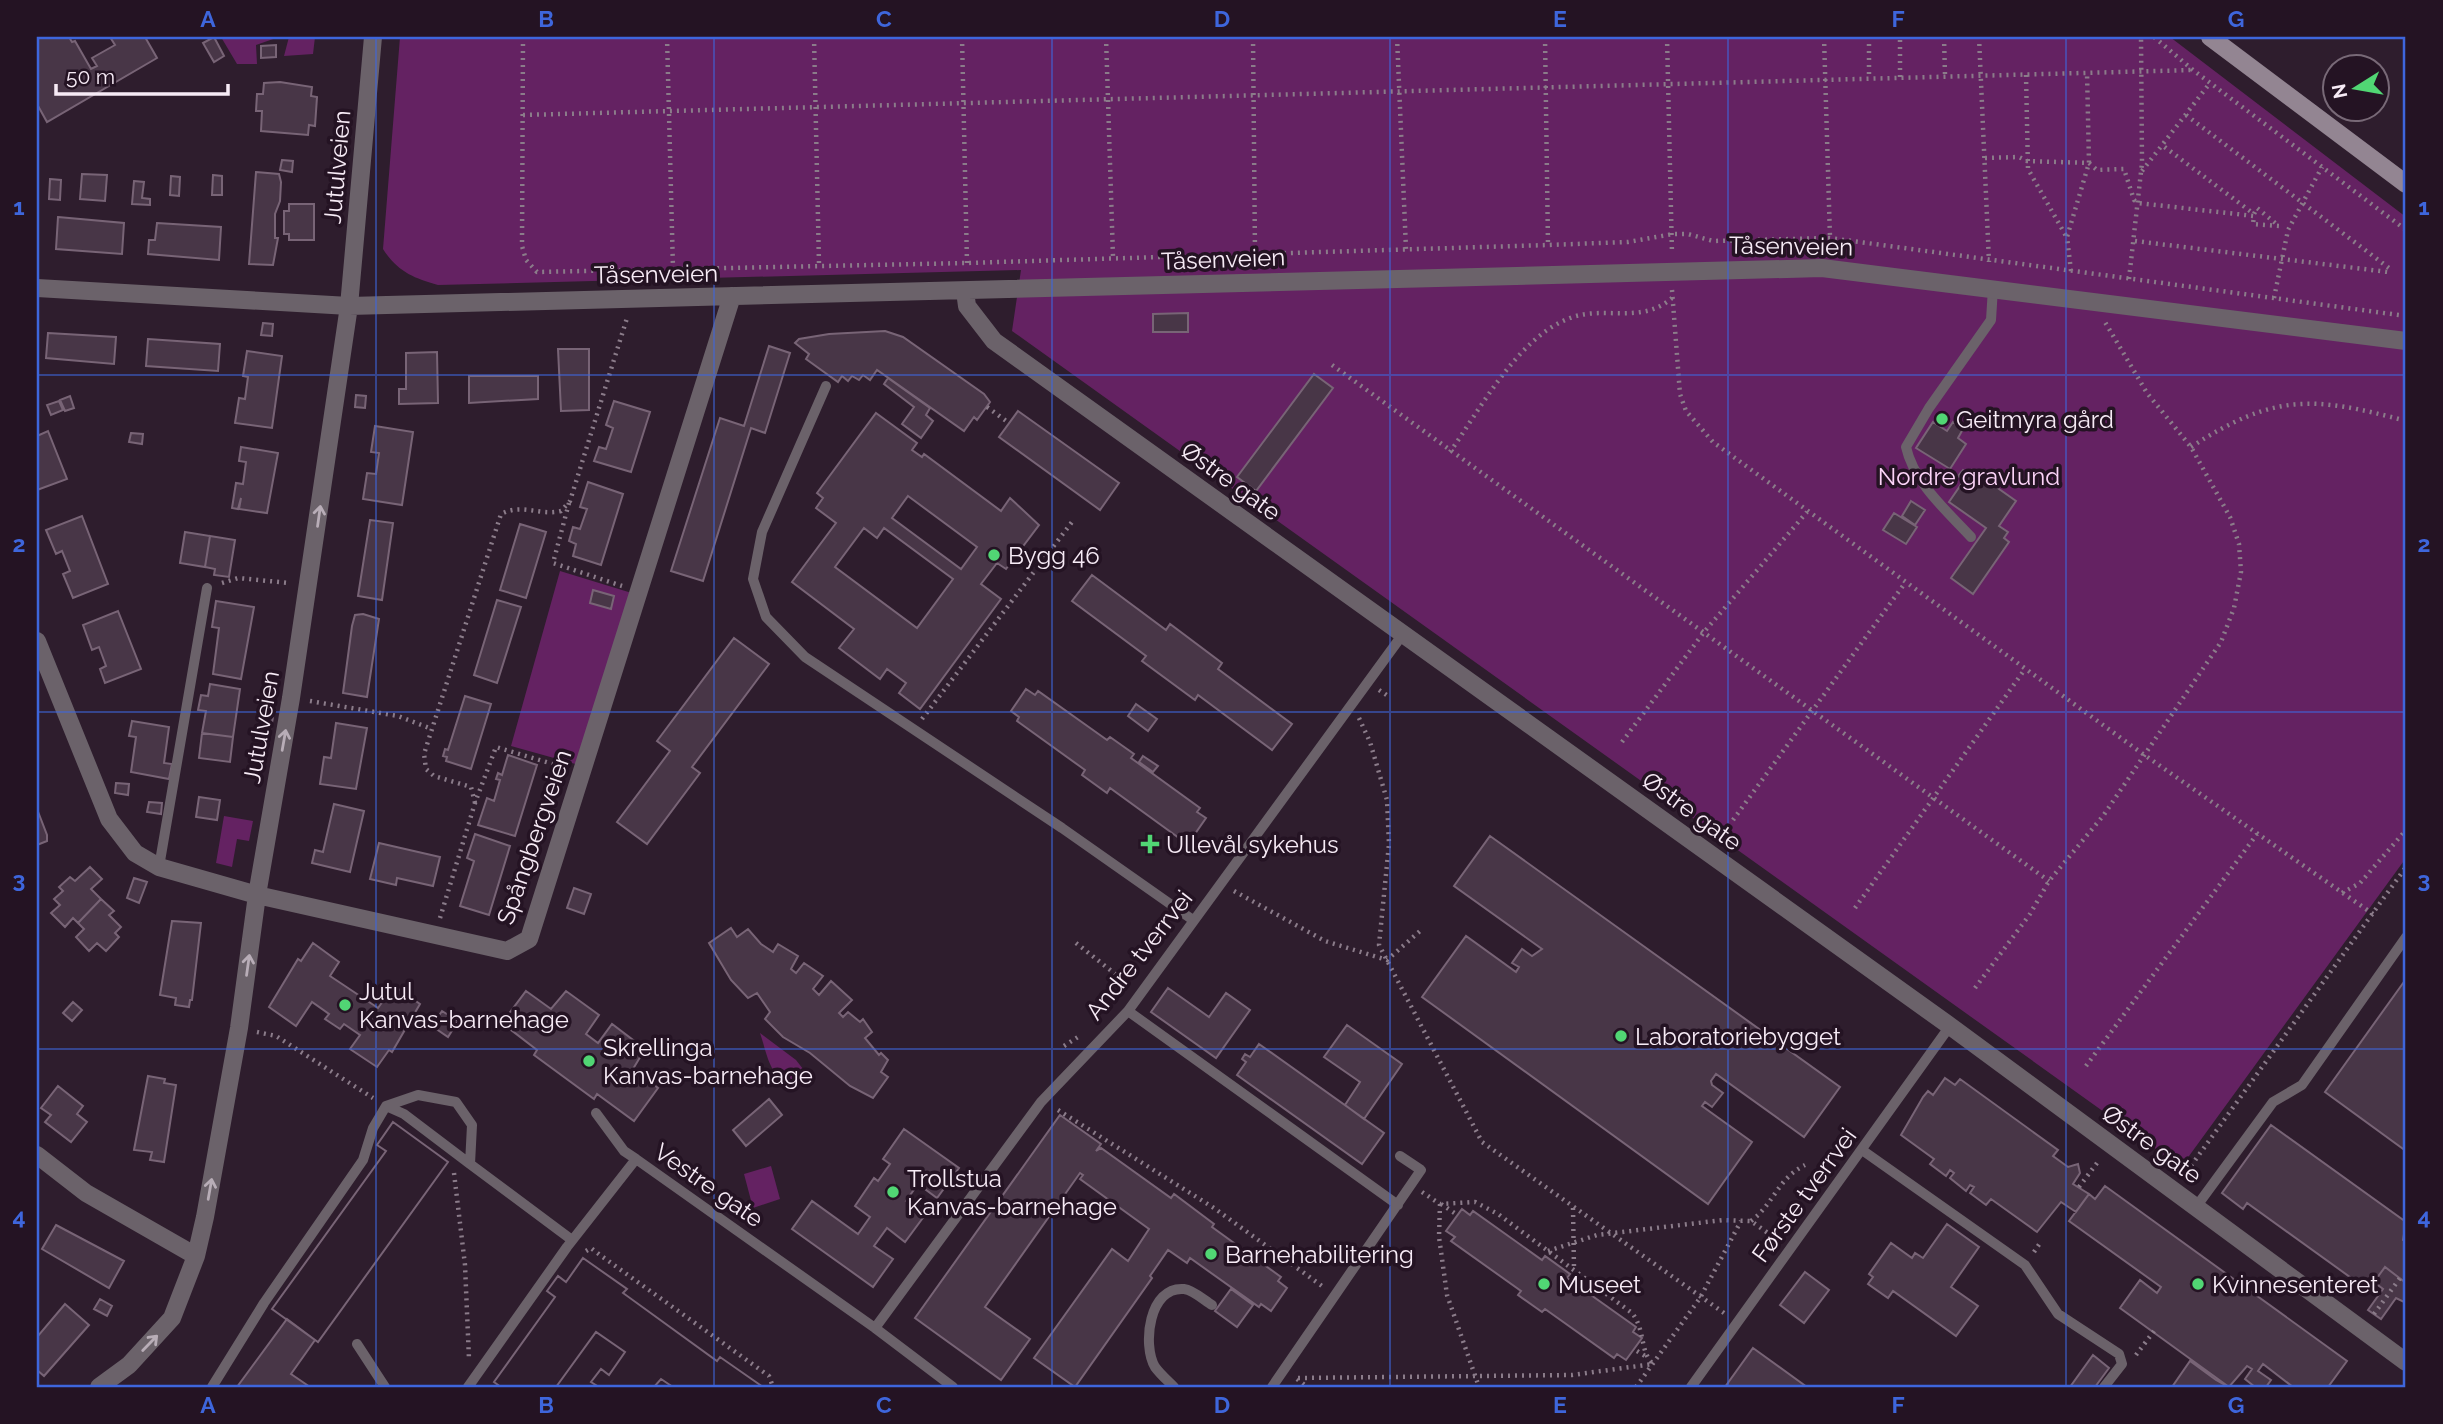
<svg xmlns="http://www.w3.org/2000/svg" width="2443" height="1424" font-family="Raleway,sans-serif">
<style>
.green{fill:#642262}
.building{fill:#483647;stroke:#786476;stroke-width:2;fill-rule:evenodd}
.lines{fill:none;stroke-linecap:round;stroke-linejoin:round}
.path{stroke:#8b7c8a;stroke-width:4.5;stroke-dasharray:2 5;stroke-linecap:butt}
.lane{stroke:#6b626a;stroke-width:10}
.street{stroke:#6b626a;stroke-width:18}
.secondary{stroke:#938592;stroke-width:18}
.oneway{stroke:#b8adb7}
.grid{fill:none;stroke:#3e66dc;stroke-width:2;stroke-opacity:0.55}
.poi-dot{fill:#51d674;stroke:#241323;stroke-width:2.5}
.labels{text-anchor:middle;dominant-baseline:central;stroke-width:7;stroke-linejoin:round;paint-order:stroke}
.street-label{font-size:24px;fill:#f7ebf6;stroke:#241323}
.poi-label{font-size:24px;fill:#f7ebf6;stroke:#241323;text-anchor:start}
.park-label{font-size:24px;fill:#fcd4f8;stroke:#241323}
.neatline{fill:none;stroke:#3e66dc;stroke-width:2.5}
.grid-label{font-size:23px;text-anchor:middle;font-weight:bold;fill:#3e66dc}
</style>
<rect width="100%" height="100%" fill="#2e1d2d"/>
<!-- green -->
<path class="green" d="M221 37H279L256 45 257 64H237Z
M289 37H315L313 54 284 56Z
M400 37H2170L2406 217V858L2181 1167 1012 331 1021 270 438 285C413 278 397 271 383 249Z
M560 571 635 594 579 765 511 746Z
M224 816 253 821 249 841 237 839 232 867 216 863Z
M760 1033 796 1060 810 1078 798 1088C770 1082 768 1057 760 1033Z
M771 1166 780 1199 753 1208 744 1174Z"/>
<!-- building -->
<path class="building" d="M37 37H69L72 42 75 41 91 69 97 66 92 58 115 45 110 37H145L157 58 47 122 37 104Z
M214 37 224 56 214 62 203 43Z
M276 45V57L261 58V46Z
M280 82 312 87 311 96 317 97 315 126 309 125 308 135 261 131 262 111H256L257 94H263L264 83Z
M282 160 293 161 292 172 280 170Z
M256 172 279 174 281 182 280 201 275 214V238H278L273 265 249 264Z
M82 174 107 175 105 201 80 199Z
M213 175 222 176V195H212Z
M171 176 180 177 179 196 170 195Z
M50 179 61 180 60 200 49 199Z
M134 181 144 182 142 198 150 199V205L132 204Z
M289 204H314V240H289V234H284V211H289Z
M58 217 124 223 122 254 56 249Z
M157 223 221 227 219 260 148 254 149 240H155Z
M1188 313V332H1153V314Z
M263 323 273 324 272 336 261 335Z
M885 331 903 337 984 394 990 402 977 420 974 417 964 431 877 370 870 380 863 375 859 380 852 376 848 381 842 376 838 382 806 359 809 354 795 343 799 339 829 334Z
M48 333 116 337 114 364 46 358Z
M148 339 220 344 218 371 146 366Z
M769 346 790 353 765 433 751 428 703 581 671 571 720 418 744 426Z
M558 349H589V410L561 411Z
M247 351 282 356 272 428 235 423 239 398 245 399 248 377 243 376Z
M437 352 438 403 399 404V389H406V353Z
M1314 374 1333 388 1256 491 1237 477Z
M469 376H538V399L469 403Z
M888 378 930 408 926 415 933 421 921 438 902 424 914 407 884 384Z
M356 395 366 396 365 408 355 407Z
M70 396 74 408 65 411 60 400Z
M59 401 63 410 51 415 47 405Z
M614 401 650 412 631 472 594 461 599 447 606 449 613 428 606 425Z
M1018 411 1119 483 1100 510 999 437Z
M876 413 917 443 912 450 922 457 924 454 1001 511 1010 498 1039 525 1006 569 997 563 981 584 1001 599 920 709 899 693 906 683 887 669 880 679 839 648 854 629 792 582 836 523 816 508 823 498 817 493ZM908 496 977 547 961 569 892 518ZM864 528 877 538 884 528 953 579 917 628 835 567Z
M1933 422 1947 431 1953 422 1963 429 1958 438 1966 444 1950 469 1916 448Z
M375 426 413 432 402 505 363 499 367 473 376 474 379 453 371 452Z
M48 431 67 479 37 490V436Z
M131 433 143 434 142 444 129 442Z
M241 447 278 453 267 513 239 509 241 498 238 509 232 508 236 483 243 484 246 462 239 461Z
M1963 470 1969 474 1972 470 2016 501 1999 526 2008 532 2004 538 2009 542 1973 594 1951 578 1986 528 1949 502 1964 480 1958 476Z
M588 482 623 494 601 565 573 556 576 544 569 541 573 527 580 529 587 509 580 507Z
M1911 501 1925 510 1915 525 1902 516Z
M1894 513 1917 527 1906 544 1883 530Z
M82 516 108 584 73 598 63 574 70 571 62 551 56 554 46 530Z
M370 520 393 523 382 600 358 596Z
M520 524 546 532 526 598 500 590Z
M185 532 210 536 205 567 180 563Z
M210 536 235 540 229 577 214 575 215 569 205 567Z
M1092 575 1166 630 1170 624 1222 663 1218 669 1292 724 1272 750 1198 695 1195 700 1142 661 1146 656 1072 601Z
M593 590 614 596 611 609 590 603Z
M497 600 521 607 497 683 474 675Z
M216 601 254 607 241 679 213 674 219 628 212 627Z
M118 611 141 669 105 683 100 669 106 666 99 647 92 650 83 625Z
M363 614 379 619 367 697 343 693 352 626 355 615Z
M734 638 769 664 692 767 700 773 647 844 617 822 670 751 657 741Z
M210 684 240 689 233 737 202 733 206 711 198 710 201 695 208 696Z
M1026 689 1035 695 1038 691 1107 740 1110 737 1134 754 1131 758 1200 808 1197 812 1206 818 1190 841 1181 834 1179 838 1110 788 1107 793 1082 775 1085 770 1017 721 1019 717 1011 711Z
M465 696 491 704 471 769 446 761 447 757 443 756 445 749 448 750Z
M1136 704 1157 719 1148 731 1128 716Z
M263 715 273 717 271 729 261 728Z
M132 721 169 727 164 763 172 764 169 779 131 772 136 737 129 736Z
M336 723 367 728 356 789 320 784 324 757 331 758Z
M202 733 233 737 230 762 199 758Z
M508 755 537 765 515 836 478 825 487 798 494 801 500 780 496 779 498 773 502 775Z
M1143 756 1158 766 1153 772 1139 762Z
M116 783 129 784 128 795 115 793Z
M199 797 220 800 217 820 196 817Z
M149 802 162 803 161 814 147 812Z
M334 804 364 811 350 872 312 863 315 850 323 852Z
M37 809 47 835V841L37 845Z
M475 834 510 846 489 915 460 906 474 861 467 858Z
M1490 836 1840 1087 1804 1137 1716 1074 1711 1081 1712 1085 1723 1093 1712 1107 1705 1102 1702 1106 1752 1142 1708 1204 1422 997 1466 936 1516 972 1519 967 1512 963 1522 949 1532 956 1542 949 1454 886Z
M379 843 440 857 433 886 397 878 396 885 370 879Z
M90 867 102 879 91 889 101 899 78 923 73 918 65 927 51 913 60 905 54 899 63 891 59 887 70 877 75 881Z
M134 878 147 882 139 903 127 898Z
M574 888 591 894 584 914 567 908Z
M101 899 114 911 109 915 121 927 115 933 119 937 106 951 97 943 89 951 76 937 84 929 78 923Z
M172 921 201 923 192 1000H190L189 1007 175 1005 176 998 160 995Z
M731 928 737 937 748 929 761 944 773 952 778 944 798 956 791 969 796 973 804 963 823 976 813 989 819 995 831 981 852 1000 839 1013 843 1017 848 1012 860 1022 863 1019 872 1032 865 1038 879 1055 881 1053 888 1060 881 1072 888 1077 873 1098 850 1086 810 1053 783 1037 765 1019 770 1012 757 993 748 998 731 980 709 943Z
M313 943 339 962 330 976 378 1008 394 986 420 1004 392 1052 389 1050 377 1067 350 1049 360 1035 344 1024 340 1029 325 1019 329 1014 312 1002 296 1026 269 1007 298 959 301 961Z
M2406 979V1151L2325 1092Z
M1168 988 1209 1017 1226 993 1250 1010 1216 1058 1151 1012Z
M526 991 551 1009 566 991 599 1015 586 1034 598 1043 612 1024 645 1049 633 1069 658 1088 634 1121 597 1094 594 1099 534 1055 537 1050 502 1023Z
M73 1002 82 1010 72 1021 63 1013Z
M442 1011 458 1021 448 1037 432 1026Z
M1347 1025 1402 1064 1364 1119 1345 1105 1360 1082 1324 1057Z
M1259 1044 1384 1133 1362 1164 1237 1075 1246 1062 1242 1059 1245 1054 1250 1057Z
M148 1076 165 1079 164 1083 176 1085 164 1162 150 1160 152 1152 134 1150Z
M1945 1078 1955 1085 1960 1079 2058 1150 2053 1156 2068 1167 2078 1164 2080 1173 2073 1184 2089 1194 2076 1212 2061 1202 2037 1232 1991 1199 1986 1205 1970 1193 1974 1187 1970 1185 1966 1191 1950 1178 1954 1173 1950 1170 1946 1176 1930 1164 1934 1159 1901 1135 1923 1097 1928 1091 1933 1095Z
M58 1086 83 1106 77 1114 87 1122 71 1142 45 1122 51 1115 41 1108Z
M769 1099 782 1115 746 1146 733 1130Z
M1060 1115 1101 1144 1096 1151 1101 1148 1171 1198 1174 1194 1214 1224 1212 1227 1281 1277 1278 1281 1287 1288 1271 1311 1261 1304 1259 1307 1190 1258 1187 1263 1168 1250 1150 1276 1152 1278 1075 1387 1034 1358 1112 1249 1128 1261 1149 1229 1080 1179 1083 1175 1080 1173 985 1307 1030 1339 1001 1380 915 1318Z
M393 1122 448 1162 318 1342 272 1309 386 1151 377 1145Z
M393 1122 448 1162 318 1342 272 1309 386 1151 377 1145Z
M2271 1125 2406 1222 2403 1240 2406 1242V1283L2385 1267 2368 1290 2247 1203 2243 1209 2222 1193Z
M904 1129 959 1168 937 1198 918 1184 906 1201 925 1215 905 1242 887 1228 874 1246 893 1259 873 1287 792 1229 812 1201 858 1234 870 1217 855 1206 874 1178 878 1181 890 1164 883 1159Z
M2105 1186 2347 1361 2328 1387H2293L2263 1364 2258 1371 2271 1380 2266 1387H2255L2245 1379 2252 1369 2247 1366 2229 1387 2120 1308 2140 1280 2157 1293 2161 1287 2069 1221 2089 1194 2095 1199Z
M1462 1209 1470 1215 1473 1211 1542 1260 1545 1256 1570 1274 1567 1278 1636 1327 1633 1332 1642 1338 1626 1360 1617 1354 1614 1358 1545 1309 1542 1312 1518 1295 1521 1291 1451 1241 1455 1237 1446 1231Z
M1947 1224 1979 1247 1951 1287 1978 1306 1956 1336 1893 1291 1888 1298 1868 1284 1873 1277 1869 1274 1891 1243 1912 1258 1915 1253 1923 1258Z
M56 1225 124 1261 109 1288 42 1249Z
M583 1258 627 1289 623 1293 717 1361 720 1357 763 1387H673L661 1379 654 1387H599L591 1382 601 1369 609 1375 625 1352 596 1332 556 1387H501L494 1382 555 1297 547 1291 558 1276 566 1282Z
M583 1258 627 1289 623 1293 717 1361 720 1357 763 1387H673L661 1379 654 1387H599L591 1382 601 1369 609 1375 625 1352 596 1332 556 1387H501L494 1382 555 1297 547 1291 558 1276 566 1282Z
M2385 1267 2406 1283V1303L2396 1298 2381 1319 2368 1310 2383 1289 2374 1282Z
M1805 1272 1829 1290 1804 1323 1780 1305Z
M1231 1289 1253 1305 1237 1327 1215 1311Z
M100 1299 112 1306 107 1316 94 1309Z
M65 1304 89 1325 44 1376 37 1370V1337Z
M287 1319 315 1340 291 1374 310 1387H237Z
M1753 1348 1807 1387H1808H1725Z
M2093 1355 2109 1368 2095 1387H2070Z
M2190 1361 2216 1380 2229 1387H2172Z"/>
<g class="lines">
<!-- path -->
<path class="path" d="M523 37 522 246 526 260 537 272 967 263 1548 245 1628 242 1673 234H1688L1713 241 1830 238 2406 316
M667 37 673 269
M814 37 819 264
M962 37 967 263
M1106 37 1113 257
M1253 37 1255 253
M1397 37 1406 249
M1545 37 1548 245
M1667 37 1672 254
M1824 37 1830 238
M1869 37V78
M1944 37 1945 75
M1979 37 1989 262
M2154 37 2193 70 2406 230
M2026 75 2028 169 2066 236
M1900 77V37
M523 115 2193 70
M2186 115 2389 268 2388 272
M1985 158 2019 157 2027 161 2089 163 2097 170 2124 169 2134 200 2138 203 2254 216 2253 224 2279 226 2257 208 2254 214 2162 145
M2142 171 2210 83
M2135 241 2388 272
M2071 271 2067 237 2089 163 2087 72
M2129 279 2142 163 2141 37
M1672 290 1680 394 1686 411 1713 442 2143 754 2373 914
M2274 298 2288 230 2322 167
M1332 365 2049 881
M987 407 1009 423
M2191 447C2274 393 2314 396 2406 421
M1450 452C1481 408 1518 337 1570 318 1604 305 1641 325 1672 298
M569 503 553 563 622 586
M222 583 238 578 289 583
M1379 690 1388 696
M310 701 398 716 432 729
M1359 718 1370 742 1387 800 1389 844 1379 945 1482 1142 1724 1313
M922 719 1072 522
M1622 742 1704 632 1807 512
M475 803 471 787 434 776 426 769 424 754 432 729 501 514C522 503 539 516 561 511L570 501 627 318
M1733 820 1905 583
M1234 891 1325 941 1387 960 1420 931
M2342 893 2360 883 2406 830
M1855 908 2025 669
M440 918 475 803 496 747 563 767
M1076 943 1128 984
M1975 988 2030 914 2049 881 2103 816 2221 642 2234 608 2241 572 2239 544 2230 517 2191 447 2147 393 2105 322
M257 1032 276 1036 373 1098
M1064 1046 1078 1037
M2086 1066 2257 834
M1058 1110 1214 1208 1322 1286
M454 1173 465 1265 469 1359
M2183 1177 2406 867
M2079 1187 2097 1163
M1422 1192 1440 1204 1475 1202 1498 1214 1632 1313C1645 1329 1640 1351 1652 1363
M1440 1204 1439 1237 1447 1295 1479 1387
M1441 1204 1456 1214
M1573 1208 1574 1269
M1751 1221C1774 1204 1777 1179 1805 1165
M586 1251 591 1248 600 1255 769 1376 773 1387
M1548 1251 1597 1235 1723 1220 1751 1221 1775 1238
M2034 1252 2040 1243
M2374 1314 2400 1278
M1637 1351 1645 1356
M2136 1355 2154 1331
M1298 1378 1572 1375 1653 1364
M1297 1379 1307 1387
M1636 1387 1700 1298 1741 1221"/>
<!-- lane -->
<path class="lane" d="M826 386 762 532 753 579 766 617 805 657 1062 828 1193 920
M1971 537C1947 511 1914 483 1906 447L1929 408 1991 320 1993 288
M159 867 207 588
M1128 1011 1398 1205
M386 1106 404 1114 470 1164
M596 1113 624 1151 636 1159
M1862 1150 2025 1265 2058 1314 2119 1354 2122 1364 2104 1387
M2196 1207 2273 1102 2302 1085 2406 937
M875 1328 1041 1102 1128 1011 1403 634
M357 1344 385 1387
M212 1387 264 1303 363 1160 373 1128 386 1106 418 1095 456 1102 472 1125 470 1164 572 1240
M468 1387 567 1247 636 1159 875 1328 953 1387
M1174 1387C1168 1381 1160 1374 1155 1367 1142 1345 1149 1286 1184 1289 1193 1290 1204 1300 1212 1305
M1272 1387 1421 1170 1400 1156
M1691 1387 1950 1026"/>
<!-- street -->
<path class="street" d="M37 288 349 306 1822 268 2406 341
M965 291 967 306 994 341 1950 1026 2406 1362
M37 641 109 819 135 853 159 867 257 895 507 951 529 939 732 296
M37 1155 86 1193 196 1256
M99 1387 129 1365 172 1318 196 1256 205 1217 239 1028 257 895 291 698 349 306 373 37"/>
<!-- secondary -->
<path class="secondary" d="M2210 37 2406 184"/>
</g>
<!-- one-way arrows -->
<defs><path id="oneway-shaft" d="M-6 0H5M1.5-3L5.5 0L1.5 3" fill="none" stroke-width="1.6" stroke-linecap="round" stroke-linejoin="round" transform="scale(1.75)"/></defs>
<g class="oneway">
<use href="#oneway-shaft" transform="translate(319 516) rotate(-82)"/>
<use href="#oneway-shaft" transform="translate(284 740) rotate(-80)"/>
<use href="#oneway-shaft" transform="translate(248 965) rotate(-82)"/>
<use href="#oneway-shaft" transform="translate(210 1189) rotate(-80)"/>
<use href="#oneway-shaft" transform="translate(150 1343) rotate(-46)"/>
</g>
<!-- grid -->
<path class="grid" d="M376 37V1387M714 37V1387M1052 37V1387M1390 37V1387M1728 37V1387M2066 37V1387M37 375H2406M37 712H2406M37 1049H2406"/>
<!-- markers -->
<g class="poi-dot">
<circle cx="1942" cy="419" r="7"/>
<circle cx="994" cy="555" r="7"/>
<path d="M1146.5 833.5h7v7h7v7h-7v7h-7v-7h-7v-7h7z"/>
<circle cx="345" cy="1005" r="7"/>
<circle cx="1621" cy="1036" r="7"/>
<circle cx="589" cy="1061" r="7"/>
<circle cx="893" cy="1192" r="7"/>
<circle cx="1211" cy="1254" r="7"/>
<circle cx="1544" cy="1284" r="7"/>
<circle cx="2198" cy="1284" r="7"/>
</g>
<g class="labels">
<!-- street labels -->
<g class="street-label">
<text transform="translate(337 167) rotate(-85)">Jutulveien</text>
<text transform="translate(1791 246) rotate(1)">Tåsenveien</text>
<text transform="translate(1223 259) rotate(-2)">Tåsenveien</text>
<text transform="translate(656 274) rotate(-1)">Tåsenveien</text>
<text transform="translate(1231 481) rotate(36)">Østre gate</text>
<text transform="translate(261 727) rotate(-80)">Jutulveien</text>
<text transform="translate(1692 811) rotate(36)">Østre gate</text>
<text transform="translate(534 837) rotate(-71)">Spångbergveien</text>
<text transform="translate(1139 955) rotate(-52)">Andre tverrvei</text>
<text transform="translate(2152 1144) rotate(36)">Østre gate</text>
<text transform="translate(709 1185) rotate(35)">Vestre gate</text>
<text transform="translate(1804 1195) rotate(-54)">Første tverrvei</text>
</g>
<!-- poi labels -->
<g class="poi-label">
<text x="1956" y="419">Geitmyra gård</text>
<text x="1008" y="555">Bygg 46</text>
<text x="1166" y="844">Ullevål sykehus</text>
<text x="359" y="991">Jutul<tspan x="359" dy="28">Kanvas-barnehage</tspan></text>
<text x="1635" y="1036">Laboratoriebygget</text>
<text x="603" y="1047">Skrellinga<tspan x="603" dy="28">Kanvas-barnehage</tspan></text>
<text x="907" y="1178">Trollstua<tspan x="907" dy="28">Kanvas-barnehage</tspan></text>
<text x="1225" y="1254">Barnehabilitering</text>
<text x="1558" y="1284">Museet</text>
<text x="2212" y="1284">Kvinnesenteret</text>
</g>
<!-- park labels -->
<g class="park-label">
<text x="1969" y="476">Nordre gravlund</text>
</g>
</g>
<!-- border -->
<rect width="2443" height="1424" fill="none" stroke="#241323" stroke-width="77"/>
<!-- north arrow -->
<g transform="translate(2356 88) rotate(259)"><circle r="33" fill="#241323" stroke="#786977" stroke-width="2"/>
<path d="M0-5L12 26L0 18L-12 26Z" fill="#51d674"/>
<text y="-10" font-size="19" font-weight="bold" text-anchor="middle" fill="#f7ebf6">N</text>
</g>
<!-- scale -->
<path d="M56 84v10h172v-10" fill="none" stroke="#f7ebf6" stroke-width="3.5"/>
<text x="66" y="84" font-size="21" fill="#f7ebf6" stroke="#241323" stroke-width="5" paint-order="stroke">50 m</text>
<rect x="38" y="38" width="2366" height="1348" class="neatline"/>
<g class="grid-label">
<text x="208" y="27">A</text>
<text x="546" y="27">B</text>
<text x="884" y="27">C</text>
<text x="1222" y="27">D</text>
<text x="1560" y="27">E</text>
<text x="1898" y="27">F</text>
<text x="2236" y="27">G</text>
<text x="19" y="215">1</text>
<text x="2424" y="215">1</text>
<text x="19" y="552">2</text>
<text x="2424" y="552">2</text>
<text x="19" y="888">3</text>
<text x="2424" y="888">3</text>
<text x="19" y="1225">4</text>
<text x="2424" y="1225">4</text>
<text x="208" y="1413">A</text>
<text x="546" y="1413">B</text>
<text x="884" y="1413">C</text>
<text x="1222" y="1413">D</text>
<text x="1560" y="1413">E</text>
<text x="1898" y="1413">F</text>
<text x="2236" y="1413">G</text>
</g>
</svg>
